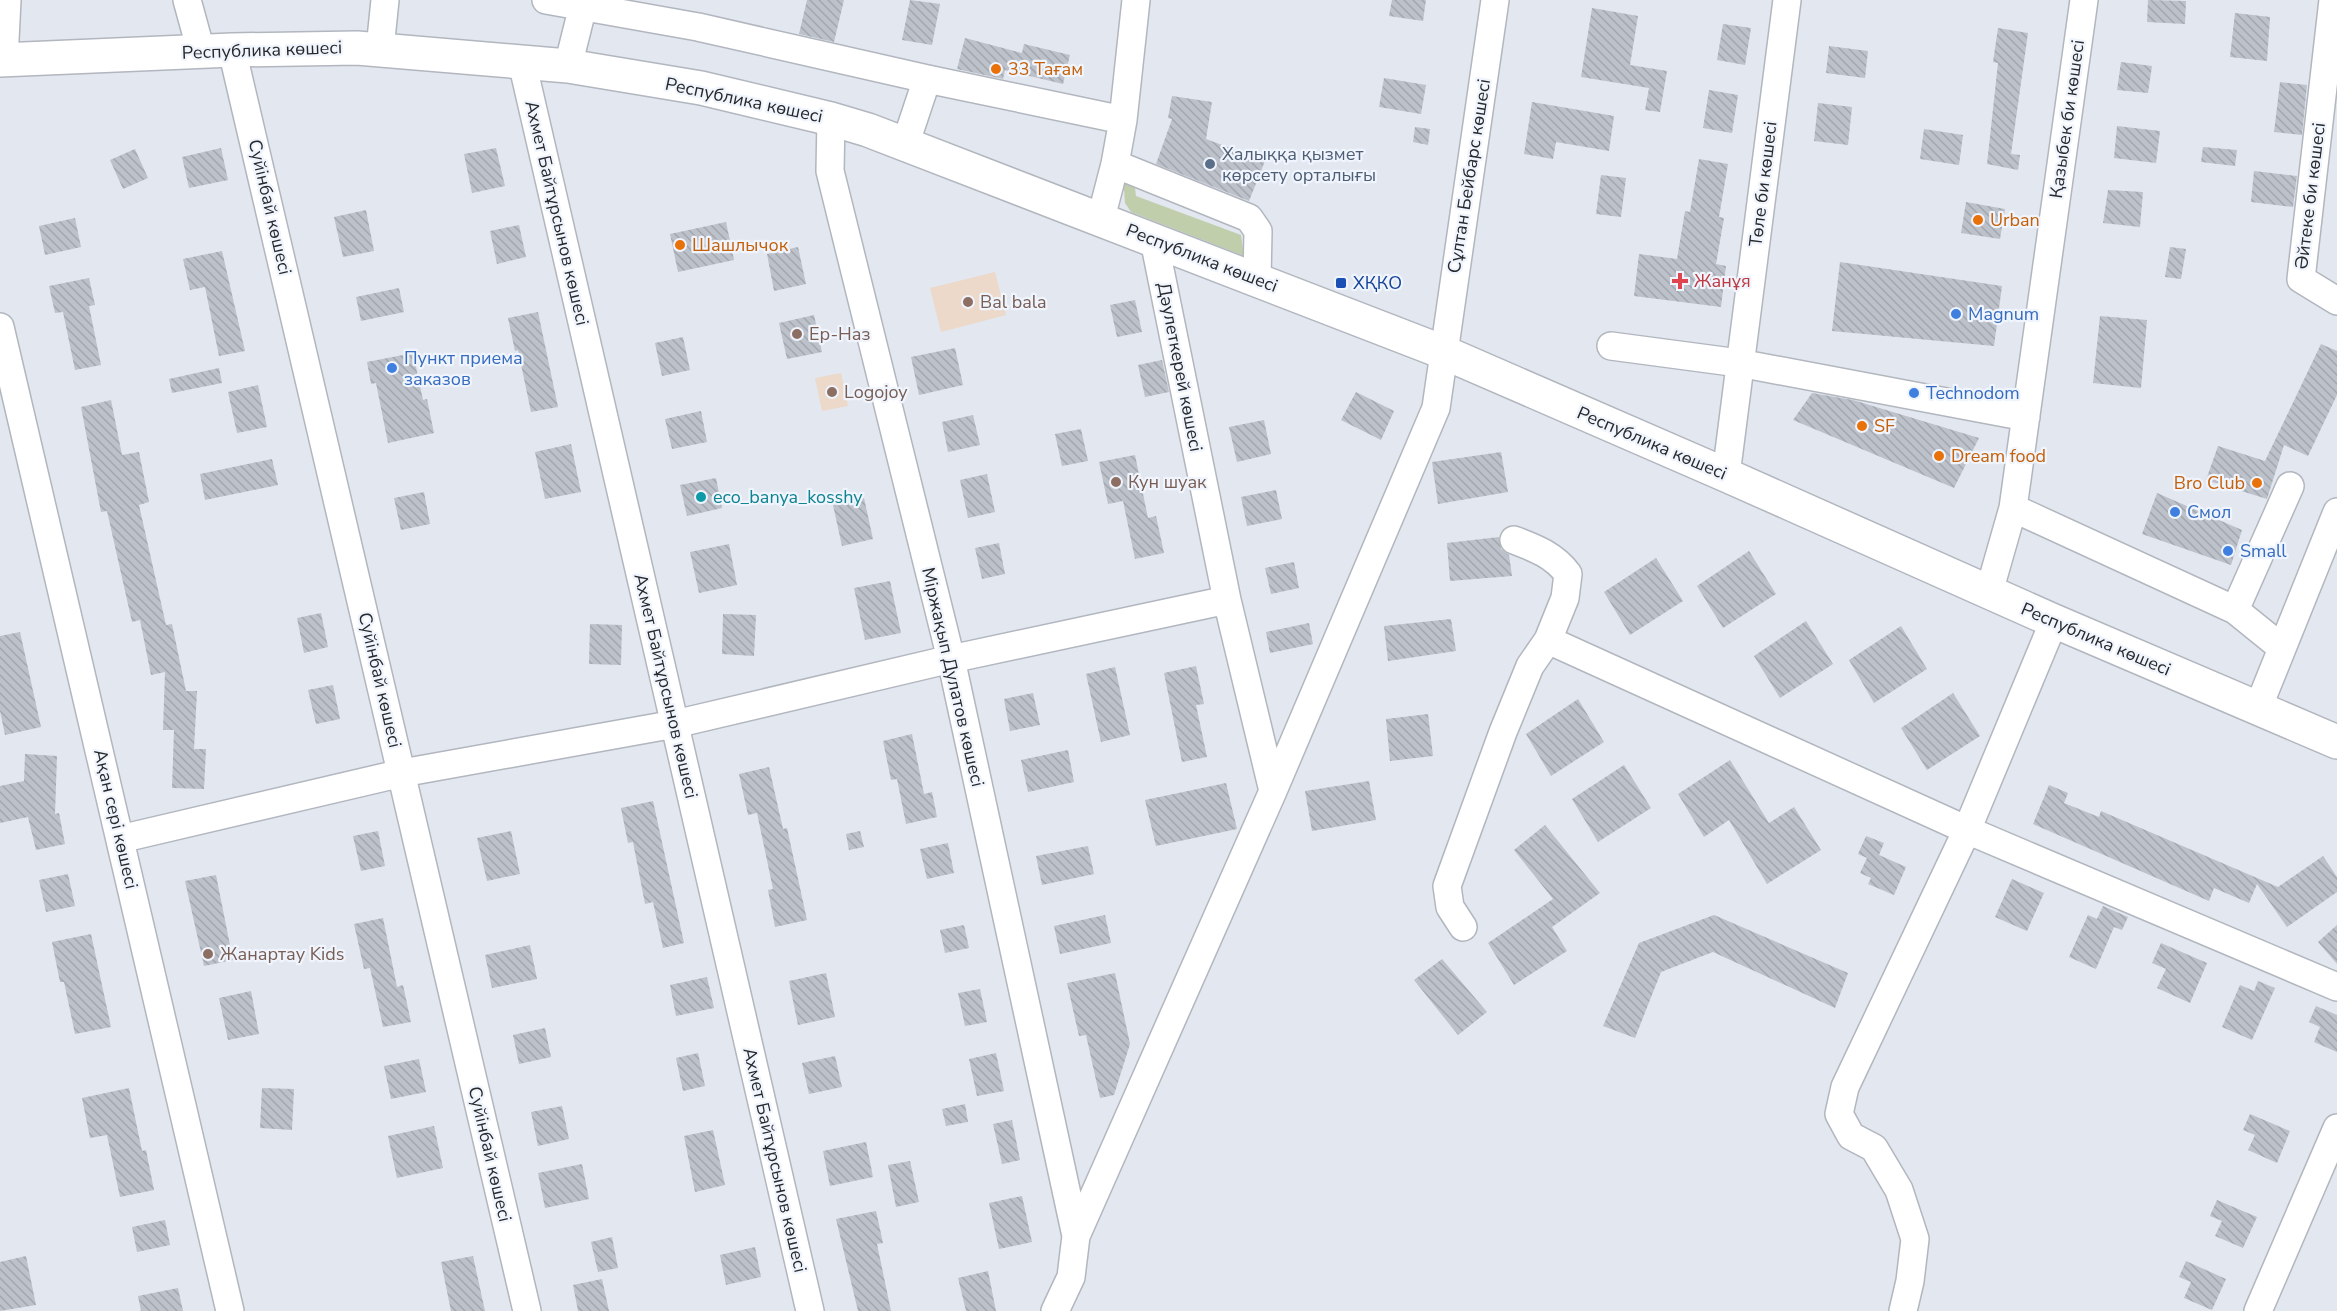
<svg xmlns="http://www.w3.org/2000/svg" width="2337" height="1311" font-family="'Nunito Sans',sans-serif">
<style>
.education{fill:#ecd9c9}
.green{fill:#c0ceab}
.building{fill:url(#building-back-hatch)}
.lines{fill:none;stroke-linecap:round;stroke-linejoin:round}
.minor-casing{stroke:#b2b6bf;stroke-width:30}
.major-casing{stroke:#b2b6bf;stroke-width:36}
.minor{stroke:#fff;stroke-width:27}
.major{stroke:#fff;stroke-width:33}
.food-dot{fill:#e8710a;stroke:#eff4fd;stroke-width:2}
.service-dot{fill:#5c6f8a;stroke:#eff4fd;stroke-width:2}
.health-dot{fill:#e0444e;stroke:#eff4fd;stroke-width:2}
.transit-dot{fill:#1a4fb4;stroke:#eff4fd;stroke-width:2}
.education-dot{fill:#8d6e63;stroke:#eff4fd;stroke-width:2}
.shop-dot{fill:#3f7fe0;stroke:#eff4fd;stroke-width:2}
.culture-dot{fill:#0f9aa8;stroke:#eff4fd;stroke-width:2}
.labels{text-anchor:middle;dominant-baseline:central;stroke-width:4.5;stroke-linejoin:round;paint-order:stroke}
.street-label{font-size:18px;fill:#27292c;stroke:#eff4fd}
.food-label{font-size:18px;fill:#c56008;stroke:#eff4fd;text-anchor:start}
.service-label{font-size:18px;fill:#4e5e75;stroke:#eff4fd;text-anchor:start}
.health-label{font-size:18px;fill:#be3a42;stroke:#eff4fd;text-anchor:start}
.transit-label{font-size:18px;fill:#164399;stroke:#eff4fd;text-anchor:start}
.education-label{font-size:18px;fill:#785e54;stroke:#eff4fd;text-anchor:start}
.shop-label{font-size:18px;fill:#366cbe;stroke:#eff4fd;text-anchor:start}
.culture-label{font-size:18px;fill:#0d838f;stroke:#eff4fd;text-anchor:start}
</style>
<defs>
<pattern id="building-back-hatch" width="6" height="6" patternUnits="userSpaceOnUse" patternTransform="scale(1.5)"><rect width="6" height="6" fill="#bdc1ca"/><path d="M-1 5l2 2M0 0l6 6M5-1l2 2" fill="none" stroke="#a2a6ae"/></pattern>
</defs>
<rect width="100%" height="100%" fill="#e2e7f0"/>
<!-- education -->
<path class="education" d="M995 272 1006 315 941 332 930 288Z
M841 373 848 406 822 411 815 378Z"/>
<!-- green -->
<path class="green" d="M1123 177 1134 181 1136 196 1241 235 1244 256 1131 212 1125 203Z"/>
<!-- building -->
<path class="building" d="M807 0H844L834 42 799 34Z
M910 0 940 4 932 45 902 40Z
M1392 0H1426L1423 21 1389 16Z
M2148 0 2186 1 2185 24 2147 22Z
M1592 8 1638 16 1630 65 1667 71 1660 112 1645 110 1649 88 1581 77Z
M2235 13 2270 17 2267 61 2230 57Z
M1723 24 1751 28 1745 65 1717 60Z
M1998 28 2028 33 2011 154 2020 155 2018 170 1987 164 1998 63 1993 62Z
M965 38 1022 53 1024 44 1070 55 1063 84 1005 70 1003 79 957 69Z
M1829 46 1868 51 1865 78 1826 73Z
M2121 62 2152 66 2148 93 2117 90Z
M1384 78 1426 85 1421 114 1379 107Z
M2280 82 2307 85 2302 135 2274 132Z
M1709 90 1738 95 1732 133 1703 128Z
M1172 96 1212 102 1206 139 1265 161 1249 201 1156 164 1172 119 1168 118Z
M1532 102 1614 116 1609 151 1556 142 1553 159 1524 154Z
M1818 103 1852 107 1848 145 1814 141Z
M2117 126 2160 131 2156 163 2114 158Z
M1415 127 1430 129 1428 145 1413 142Z
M1924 129 1963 135 1959 165 1920 159Z
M2203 147 2237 150 2235 166 2201 162Z
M221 148 228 180 189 188 182 157Z
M496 148 505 186 472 193 464 154Z
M135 149 148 178 123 189 110 160Z
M1699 159 1728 164 1719 217 1724 218 1716 264 1726 266 1721 307 1634 296 1639 254 1677 259 1685 211 1690 212Z
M2254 171 2297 176 2293 207 2251 202Z
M1601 175 1626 178 1621 217 1596 214Z
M2108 190 2143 192 2140 227 2103 223Z
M1966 202 2005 209 2000 239 1961 233Z
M366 210 374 251 343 257 334 217Z
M75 218 81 247 45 255 39 226Z
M726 222 734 260 678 272 670 234Z
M519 225 526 257 497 264 490 231Z
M798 247 806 284 774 291 767 254Z
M2170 247 2186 249 2181 279 2165 277Z
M222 251 245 351 219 356 205 287 190 290 183 259Z
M1840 262 2002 286 1994 346 1832 331Z
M89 278 95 305 89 306 101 365 75 370 63 312 55 313 49 286Z
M399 288 404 312 361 321 356 297Z
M1135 300 1142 332 1117 337 1110 305Z
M538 312 558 407 531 412 518 350 515 351 508 318Z
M814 315 822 352 787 359 779 323Z
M2100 316 2147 320 2141 388 2093 383Z
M683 337 690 370 662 376 655 343Z
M2321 344 2337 351V395L2308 456 2284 445 2267 499 2206 480 2218 446 2265 461Z
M955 348 963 385 919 395 911 357Z
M413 353 423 400 427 399 434 433 388 443 376 383 371 384 367 362Z
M1162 360 1169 392 1145 397 1138 365Z
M219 368 222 383 172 393 169 379Z
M258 385 267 427 237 433 228 392Z
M1356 392 1394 411 1381 440 1341 420Z
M1812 393 1853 400 1979 438 1954 488 1793 420Z
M111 400 122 455 139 452 149 502 139 505 166 625 172 624 186 691H197L194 749H206L204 789 172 788 174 730H163L165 672 151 675 140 620 132 622 107 511 101 512 81 407Z
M701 411 707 442 672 449 665 419Z
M973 415 980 445 948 452 942 422Z
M1264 420 1271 454 1237 462 1229 427Z
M1081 429 1088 461 1062 466 1055 434Z
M571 444 581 492 545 499 535 452Z
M1501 452 1508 492 1438 504 1432 462Z
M1135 455 1148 518 1156 516 1164 553 1135 559 1123 501 1108 504 1099 462Z
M272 459 278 485 205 500 200 474Z
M987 474 995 512 968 518 960 480Z
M716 478 722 508 687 516 680 485Z
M1276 490 1282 519 1247 526 1241 497Z
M424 492 430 524 401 530 394 498Z
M2157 493 2242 530 2231 565 2142 534Z
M864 498 873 539 842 546 833 505Z
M1499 537 1501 549 1509 555 1512 576 1450 581 1447 543Z
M999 543 1005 574 982 579 975 548Z
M729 544 737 585 699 593 690 552Z
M1749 551 1776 594 1723 628 1697 586Z
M1656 558 1683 601 1630 635 1604 592Z
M1294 562 1299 588 1271 594 1265 568Z
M890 581 901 633 865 640 854 588Z
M321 613 328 647 304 653 297 618Z
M723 614 756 615 754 656 722 654Z
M1451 619 1456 651 1388 661 1384 626Z
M1806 621 1833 664 1780 698 1754 656Z
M1309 623 1313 644 1270 653 1266 632Z
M590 624 622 625 621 665 589 664Z
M1901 626 1927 669 1874 703 1849 660Z
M20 632 41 727 5 735 0 711V636Z
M1196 666 1204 704 1196 705 1207 757 1182 762 1164 673Z
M1115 667 1130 735 1101 742 1086 674Z
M333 685 340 719 316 724 308 690Z
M1033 693 1040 725 1010 731 1004 699Z
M1953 693 1980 736 1927 770 1901 728Z
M1578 699 1604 742 1551 776 1526 734Z
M1428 714 1433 756 1390 761 1386 719Z
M912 734 924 794 932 792 937 817 906 824 897 779 891 780 883 741Z
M1068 750 1074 782 1028 792 1021 760Z
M25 754 57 756 55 814 59 813 65 844 36 850 28 817 0 823V786L24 781Z
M1730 760 1769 823 1794 807 1821 850 1767 884 1729 820 1704 837 1678 794Z
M1624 765 1651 808 1598 842 1572 799Z
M769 767 783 829 787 828 807 920 775 927 768 890 773 889 757 813 748 815 739 774Z
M1369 781 1376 820 1312 831 1305 791Z
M1226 783 1237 829 1156 846 1145 800Z
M2049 785 2068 793 2064 803 2099 817 2101 811 2278 887 2323 856 2337 877V892L2287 927 2257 884 2249 903 2214 888 2209 901 2033 824Z
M653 801 684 943 663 948 653 902 645 904 633 842 628 843 621 808Z
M1545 825 1600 893 1552 927 1567 951 1514 985 1488 943 1553 899 1514 850Z
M378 831 385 866 361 871 353 836Z
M511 831 520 874 487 881 477 838Z
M860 831 864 847 849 850 846 834Z
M1866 836 1884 843 1879 855 1906 867 1894 895 1868 884 1871 878 1860 873 1867 858 1858 854Z
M948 843 954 873 927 879 920 849Z
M1088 846 1094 874 1042 885 1036 856Z
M68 874 75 906 46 912 39 880Z
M216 875 233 960 204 966 185 881Z
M2012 879 2044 893 2027 931 1995 917Z
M2103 906 2128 917 2122 930 2114 927 2096 969 2069 957 2088 915 2097 919Z
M1105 915 1111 943 1060 954 1054 926Z
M1714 915 1848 973 1835 1008 1713 952 1661 972 1635 1038 1603 1026 1639 943Z
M383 918 397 987 403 985 411 1022 383 1027 370 968 364 969 354 924Z
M964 925 969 948 945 953 940 930Z
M2337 925V964L2318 942Z
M91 934 111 1027 75 1034 64 982H60L52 942Z
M2161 943 2207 963 2190 1003 2157 988 2166 969 2152 963Z
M530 945 537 979 492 988 485 955Z
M1442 959 1487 1012 1458 1035 1414 980Z
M826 973 835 1017 798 1025 789 981Z
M1115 973 1130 1044 1114 1095 1100 1098 1086 1035 1079 1036 1067 983Z
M707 977 714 1008 676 1016 670 985Z
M2258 981 2275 988 2252 1040 2222 1027 2240 985 2254 991Z
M980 989 987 1022 965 1026 958 993Z
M251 991 259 1034 228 1040 219 998Z
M2316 1006 2337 1015V1052L2314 1042 2320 1027 2309 1022Z
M545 1028 551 1057 519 1064 513 1035Z
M698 1053 705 1086 683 1091 676 1058Z
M996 1053 1004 1091 977 1096 969 1059Z
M835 1056 842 1087 809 1094 802 1063Z
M419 1059 426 1092 391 1099 384 1066Z
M129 1088 142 1151 146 1150 154 1190 120 1197 107 1135 90 1138 82 1098Z
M262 1088 294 1089 292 1130 260 1128Z
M965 1104 968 1122 946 1126 942 1109Z
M562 1106 569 1139 538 1146 531 1112Z
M2250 1114 2290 1131 2277 1163 2248 1150 2255 1135 2243 1130Z
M1012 1120 1020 1160 1002 1164 993 1124Z
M434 1126 443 1168 397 1178 388 1136Z
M713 1130 725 1185 695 1192 684 1136Z
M866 1142 873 1177 830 1186 823 1151Z
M910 1161 919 1202 896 1207 888 1165Z
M582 1164 589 1199 545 1208 538 1173Z
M1022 1196 1032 1242 999 1249 989 1203Z
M2217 1200 2257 1217 2243 1248 2215 1236 2222 1221 2210 1216Z
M876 1211 883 1243 877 1244 891 1311H858L836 1219Z
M165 1220 170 1245 137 1252 132 1227Z
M612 1237 618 1268 598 1272 591 1242Z
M755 1247 761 1277 726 1285 720 1255Z
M26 1256 36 1305 0 1311V1262Z
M473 1256 485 1311H451L441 1262Z
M2186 1261 2226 1279 2212 1310 2184 1298 2191 1282 2179 1277Z
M988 1271 996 1311H966L958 1278Z
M602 1279 609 1311H578L573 1285Z
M178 1288 183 1311H141L138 1296Z"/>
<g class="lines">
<defs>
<path id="minor" d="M187 0 201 51
M546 0 698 27 927 79 1123 120
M2333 0 2301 279 2337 301
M380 49 385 0
M232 50 527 1311
M4 60 7 0
M522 62 810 1311
M568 66 583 6
M831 119 830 171 951 659 1076 1236
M905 145 927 79
M1115 164 1249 218 1258 231 1257 280
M1101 218 1115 164 1123 120 1136 0
M1154 240 1227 600 1273 791
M0 327 230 1311
M1611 346 1739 363 2026 417
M1726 475 1787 0
M2013 508 2235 610 2282 648
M1989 592 2013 508 2084 0
M2235 610 2290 486
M1548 640 1967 830 2337 987
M2258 708 2337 512
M120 839 402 773 675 724 951 659 1227 600
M1463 927 1450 907 1447 886 1503 732 1530 666 1548 640 1565 598 1568 574C1554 555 1535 548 1514 540
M1055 1311 1071 1277 1076 1236 1273 791 1436 408 1495 0
M1903 1311 1910 1281 1915 1239 1899 1190 1874 1148 1851 1136 1839 1114 1845 1087 1967 830 2054 621
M2258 1311 2337 1128"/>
<path id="major" d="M0 60 232 50 357 48 568 66 701 88 831 119 868 130 1443 352 1726 475 2054 621 2337 742"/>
</defs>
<!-- minor casing -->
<use href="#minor" class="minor-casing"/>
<!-- major casing -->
<use href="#major" class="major-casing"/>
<!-- minor -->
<use href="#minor" class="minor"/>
<!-- major -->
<use href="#major" class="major"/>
</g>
<!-- markers -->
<g class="food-dot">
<circle cx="996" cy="69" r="6"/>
<circle cx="1978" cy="220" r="6"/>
<circle cx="680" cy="245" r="6"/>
<circle cx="1862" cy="426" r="6"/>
<circle cx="1939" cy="456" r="6"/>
<circle cx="2257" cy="483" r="6"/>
</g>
<circle class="service-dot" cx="1210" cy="164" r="6"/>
<path class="health-dot" d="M1677 272h6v6h6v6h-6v6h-6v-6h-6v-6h6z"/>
<rect class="transit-dot" x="1335" y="277" width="12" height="12" rx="3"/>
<g class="education-dot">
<circle cx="968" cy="302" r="6"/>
<circle cx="797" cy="334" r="6"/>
<circle cx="832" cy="392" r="6"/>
<circle cx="1116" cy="482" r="6"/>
<circle cx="208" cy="954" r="6"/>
</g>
<g class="shop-dot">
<circle cx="1956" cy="314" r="6"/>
<circle cx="392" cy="368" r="6"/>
<circle cx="1914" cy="393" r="6"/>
<circle cx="2175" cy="512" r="6"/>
<circle cx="2228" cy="551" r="6"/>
</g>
<circle class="culture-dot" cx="701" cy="497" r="6"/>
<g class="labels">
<!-- street labels -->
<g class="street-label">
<text transform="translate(262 50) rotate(-2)">Республика көшесі</text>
<text transform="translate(744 100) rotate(12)">Республика көшесі</text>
<text transform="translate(2067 119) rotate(-82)">Қазыбек би көшесі</text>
<text transform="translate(1469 176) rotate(-81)">Сұлтан Бейбарс көшесі</text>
<text transform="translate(1763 184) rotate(-83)">Төле би көшесі</text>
<text transform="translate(2310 196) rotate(-83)">Әйтеке би көшесі</text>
<text transform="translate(270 207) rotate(77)">Суйінбай көшесі</text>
<text transform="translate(557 213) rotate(77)">Ахмет Байтұрсынов көшесі</text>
<text transform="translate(1202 258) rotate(21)">Республика көшесі</text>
<text transform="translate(1180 367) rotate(79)">Дәулеткерей көшесі</text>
<text transform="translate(1652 443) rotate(23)">Республика көшесі</text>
<text transform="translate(2096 639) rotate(23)">Республика көшесі</text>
<text transform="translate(953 677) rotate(77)">Міржақып Дулатов көшесі</text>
<text transform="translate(380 680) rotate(77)">Суйінбай көшесі</text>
<text transform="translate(666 686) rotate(77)">Ахмет Байтұрсынов көшесі</text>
<text transform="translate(116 819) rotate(77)">Ақан сері көшесі</text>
<text transform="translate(490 1154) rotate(77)">Суйінбай көшесі</text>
<text transform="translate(775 1160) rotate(77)">Ахмет Байтұрсынов көшесі</text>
</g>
<!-- food labels -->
<g class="food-label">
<text x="1008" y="69">33 Тағам</text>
<text x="1990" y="220">Urban</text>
<text x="692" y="245">Шашлычок</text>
<text x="1874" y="426">SF</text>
<text x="1951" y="456">Dream food</text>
<text x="2245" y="483" text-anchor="end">Bro Club</text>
</g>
<!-- service labels -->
<g class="service-label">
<text x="1222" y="154">Халыққа қызмет<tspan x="1222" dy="21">көрсету орталығы</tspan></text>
</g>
<!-- health labels -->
<g class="health-label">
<text x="1694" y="281">Жанұя</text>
</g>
<!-- transit labels -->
<g class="transit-label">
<text x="1353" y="283">ХҚКО</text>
</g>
<!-- education labels -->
<g class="education-label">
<text x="980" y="302">Bal bala</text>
<text x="809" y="334">Ер-Наз</text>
<text x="844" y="392">Logojoy</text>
<text x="1128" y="482">Кун шуак</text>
<text x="220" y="954">Жанартау Kids</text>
</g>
<!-- shop labels -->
<g class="shop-label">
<text x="1968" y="314">Magnum</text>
<text x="404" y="358">Пункт приема<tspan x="404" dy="21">заказов</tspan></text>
<text x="1926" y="393">Technodom</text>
<text x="2187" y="512">Смол</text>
<text x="2240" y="551">Small</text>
</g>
<!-- culture labels -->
<g class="culture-label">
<text x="713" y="497">eco_banya_kosshy</text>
</g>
</g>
</svg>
